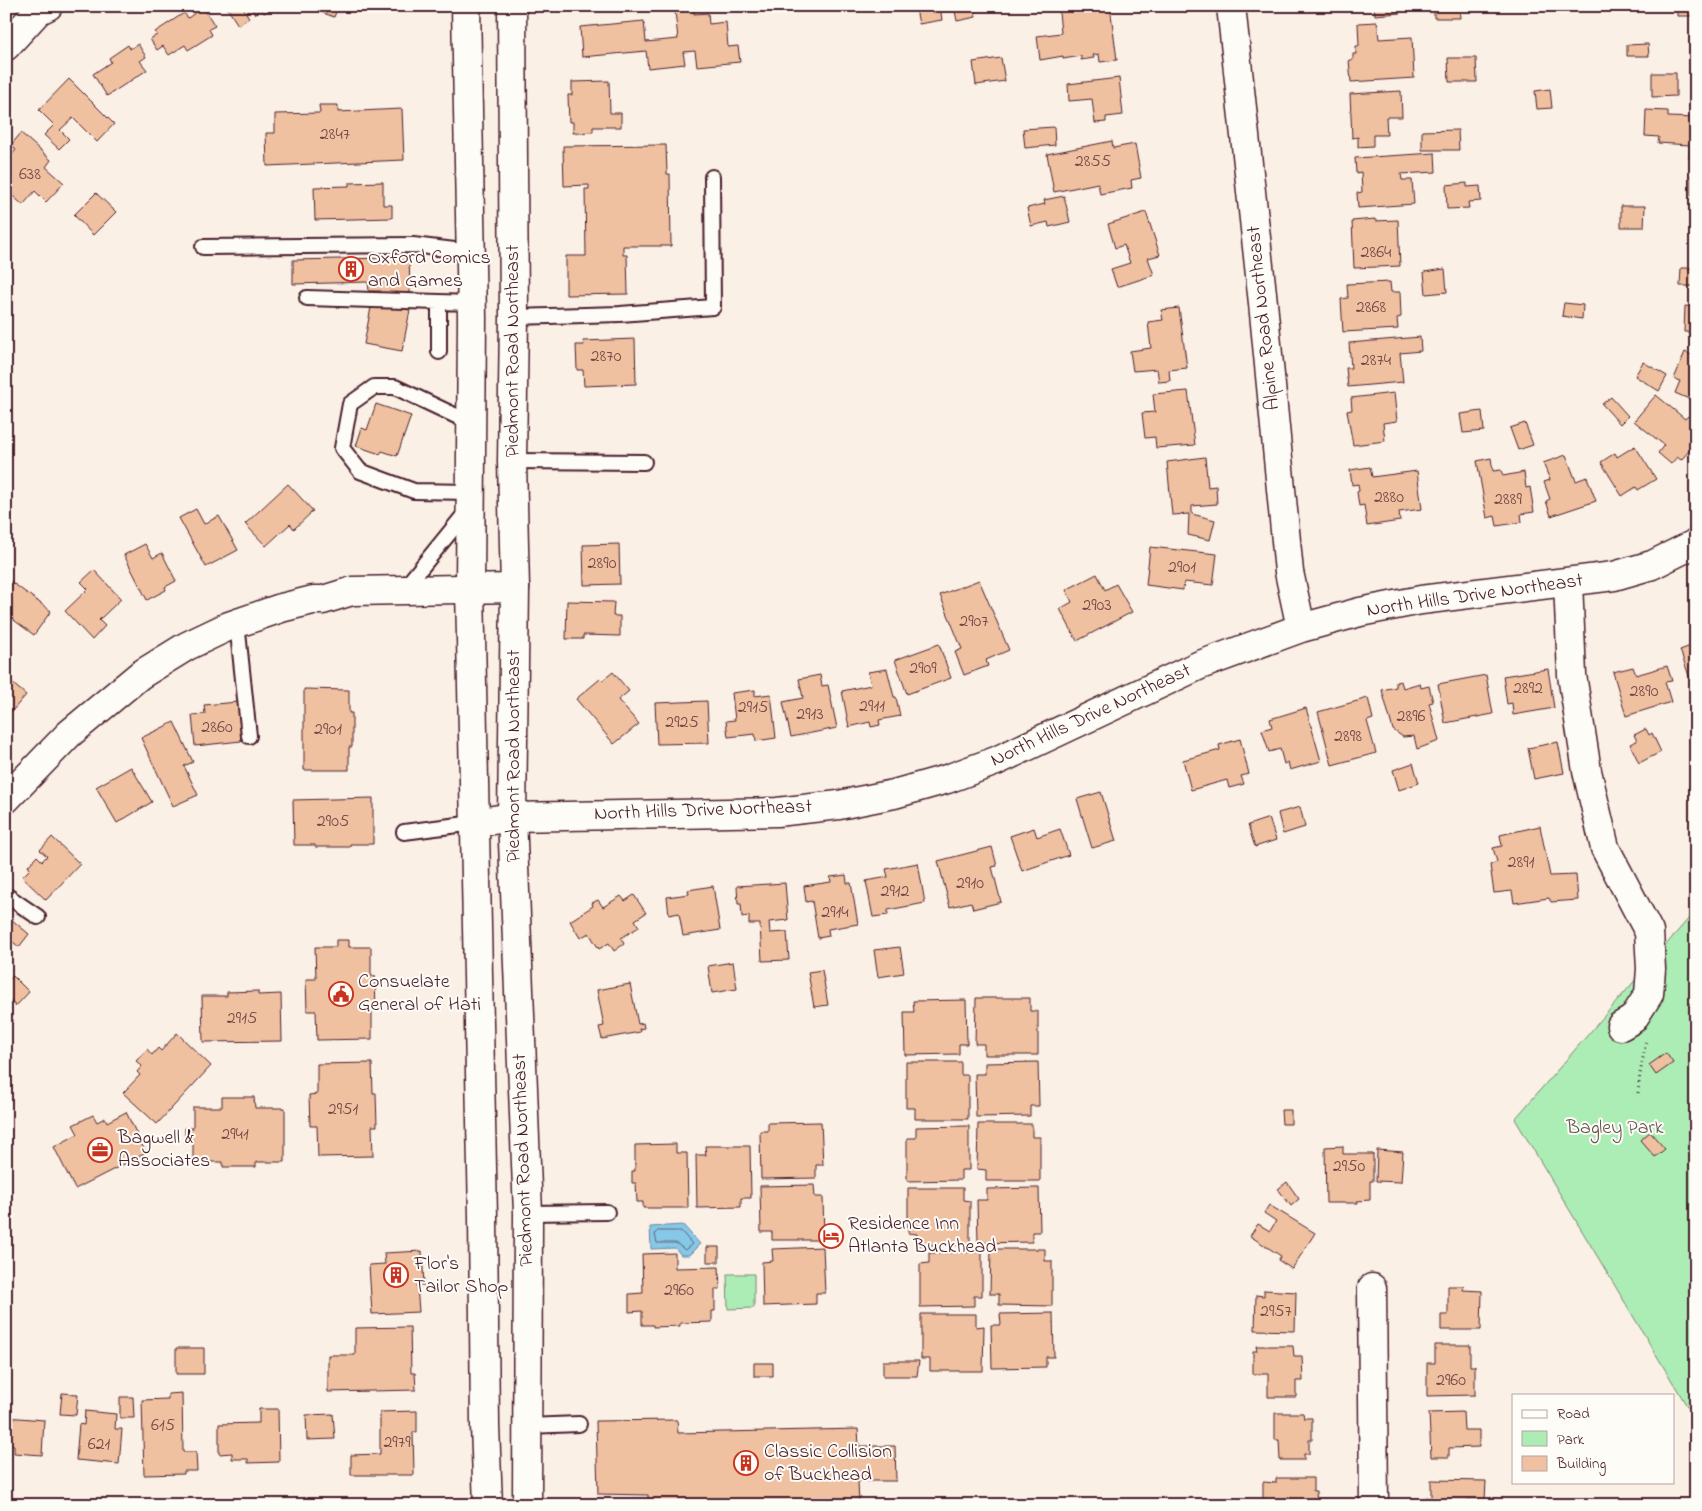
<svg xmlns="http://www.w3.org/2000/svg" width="1702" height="1511" font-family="'Indie Flower',sans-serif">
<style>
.green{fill:#acedb6;stroke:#7b8670}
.water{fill:#86c8e7;stroke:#6e849c}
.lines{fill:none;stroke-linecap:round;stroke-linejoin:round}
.shore{stroke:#626376;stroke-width:1}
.building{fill:#f0c1a0;stroke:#4a1f2b}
.lane-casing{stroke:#4a1f2b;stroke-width:18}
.street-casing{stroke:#4a1f2b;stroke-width:31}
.secondary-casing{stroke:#4a1f2b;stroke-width:31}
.path{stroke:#4a1f2b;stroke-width:3;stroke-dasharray:1 4;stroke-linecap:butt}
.lane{stroke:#fdfcf7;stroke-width:14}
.street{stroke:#fdfcf7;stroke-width:28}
.secondary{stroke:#fdfcf7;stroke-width:28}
.labels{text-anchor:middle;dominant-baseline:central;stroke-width:4;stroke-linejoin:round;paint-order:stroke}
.number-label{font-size:18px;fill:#744848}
.poi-label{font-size:20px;fill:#4a1f2b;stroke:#fdfcf7;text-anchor:start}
.street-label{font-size:20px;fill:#4a1f2b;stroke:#fdfcf7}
.park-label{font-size:20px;fill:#62524e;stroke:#fdfcf7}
</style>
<rect width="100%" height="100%" fill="#faf0e6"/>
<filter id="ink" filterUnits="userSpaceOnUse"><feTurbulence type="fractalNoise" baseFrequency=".02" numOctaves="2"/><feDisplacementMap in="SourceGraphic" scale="10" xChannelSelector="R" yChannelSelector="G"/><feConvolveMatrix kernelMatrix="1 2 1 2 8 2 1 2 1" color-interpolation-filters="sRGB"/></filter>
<g filter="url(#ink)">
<!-- green -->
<path class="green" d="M1696 910V1421L1515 1119Z
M727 1274H754V1308L728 1309Z"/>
<!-- water -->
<path class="water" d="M683 1225 700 1244 689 1255H681L675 1248 651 1249 650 1227Z"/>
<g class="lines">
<!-- shore -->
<path class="shore" d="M658 1231H681L692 1244 685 1250 676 1243H657L655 1234Z"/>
</g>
<!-- building -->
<path class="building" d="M226 6H249L244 9 249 18 238 25Z
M250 6H277L264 13 262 10 255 14Z
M320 6H336L338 7 334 17 318 11Z
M931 6H940L942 20 919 24 916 9Z
M954 6H974L976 17 957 21Z
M1098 6H1110L1117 60 1100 62 1099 54 1093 55 1094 58 1081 60V56L1063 59V56L1040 60 1037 36 1061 33 1059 12Z
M1374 6H1400V13L1375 15Z
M1434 6H1459L1460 18H1434Z
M1677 6H1696V32H1693V16H1677Z
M203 7 215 26 209 29 212 35 188 50 185 45 169 55 163 46 157 50 150 39 157 35 155 32 184 13 188 18Z
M694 10V14L708 13 709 24 726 22 728 47 738 46 740 62 697 66 695 51 683 52 685 64 648 68 646 51 582 57 580 27 644 21 646 42 678 39 675 11Z
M1377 22 1379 39 1412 37 1414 78 1351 82 1349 60H1353V54H1356V46H1359L1358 23Z
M138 44 146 57 140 61 147 70 107 96 93 74 111 62 109 58 128 45 130 49Z
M1648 44 1649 56H1627V45Z
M1001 58 1005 81 976 85 973 62Z
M1448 58H1476L1477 82H1449Z
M1652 73H1676V96L1652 97Z
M1119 78 1123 115 1106 117V122L1095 123 1092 99 1069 101 1068 84Z
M69 79 114 124 97 142 73 118 60 130 69 139 59 149 44 135 54 125 39 110Z
M609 81 610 113H621V127H593V132L573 133V122H569L568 95H572V82Z
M1550 89 1552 108 1537 109 1535 91Z
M1401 91 1402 117H1386L1387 135H1373V146L1358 147V137L1352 138 1350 94Z
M319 105H338V112L402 109 404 160 267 166 266 133H275V114L320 113Z
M1646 110 1668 111V117L1696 118V158H1689L1690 145 1658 143 1659 137 1645 136Z
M1054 127 1055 145 1025 148 1023 129Z
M1458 130 1459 150H1422V131Z
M21 133 51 160 46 167 64 183 46 202 35 191 23 205 6 190V161L16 150 11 145Z
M1112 141 1113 148 1135 144 1141 178 1131 180 1132 188 1100 194 1098 183 1054 192 1047 154Z
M666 145 667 174H670L671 246H623V255H627L628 294 566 295V256H586L585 189H589V185L564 186 563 146Z
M1435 153 1436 172 1401 174 1402 180H1412L1414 204 1358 208 1357 193 1362 192 1361 172 1356 173 1355 158Z
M1691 175H1696V196H1691Z
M383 182V205H392V218L315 220 314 187 349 186V183Z
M1467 183V187L1480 186 1481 201 1468 202 1469 208 1447 209 1446 185Z
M96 193 116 212 93 235 74 215Z
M1064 196 1070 222 1049 227 1048 222 1031 226 1027 208 1045 204 1044 200Z
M1621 206H1645L1644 227H1621Z
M1146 212 1160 255 1148 258 1154 275 1117 287 1111 269 1130 263 1124 245 1115 248 1108 224Z
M1375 219V221L1398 220 1400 266 1354 268 1352 221Z
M409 252 410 293H382L381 291H369L368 282 293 284V260L387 258V253Z
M1681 268H1696V286H1680Z
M1445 269 1447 292 1426 294 1424 272Z
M1390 282 1391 292H1400L1401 317 1397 318 1398 329 1343 332 1341 299 1348 298 1347 284Z
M372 302 410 310 402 351 364 344Z
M1564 303 1583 305 1582 319 1562 316Z
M1685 306 1696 307V332H1684Z
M1179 308 1187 368 1169 370 1170 381 1159 382 1157 369 1133 371 1130 351 1151 348 1148 322 1163 320 1161 310Z
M1420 337 1421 351 1400 353 1403 382 1348 387 1346 368H1351L1349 343Z
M635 339 636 384 584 386 583 370H577L576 345H584L583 341Z
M1685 352 1696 357V402L1675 393 1680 381 1674 379Z
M1643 362 1667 376 1659 391 1635 376Z
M1188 391 1195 445 1156 448 1155 437 1145 438 1142 413 1155 412 1153 394Z
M1394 393 1397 421 1383 423 1385 441 1353 445 1347 411 1352 410 1351 398Z
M1656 395 1685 419 1688 416 1696 422V451L1694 453 1690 450 1681 460 1677 457 1671 464 1658 453 1664 445 1634 421Z
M1611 397 1628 416 1620 424 1602 404Z
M376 404 411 416 397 456 382 451 380 454 356 446 362 428 367 430Z
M1482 411 1484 431 1463 433 1460 414Z
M1525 423 1533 445 1518 450 1510 428Z
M1635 446 1656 479 1638 490 1636 487 1622 496 1601 462 1615 453 1617 457Z
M1566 455 1576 481 1587 477 1596 501 1551 516 1546 501 1550 499 1544 482 1550 480 1543 463Z
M1205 457 1208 487 1216 486 1217 504 1192 506V514L1215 520 1210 540 1188 535 1189 514 1172 515 1167 462Z
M1491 458 1493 471 1501 470 1503 476 1524 472 1526 488 1530 487 1534 512 1521 514 1522 522 1497 526 1495 516 1487 518 1477 461Z
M1370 467 1372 477 1417 471 1422 509 1399 512 1400 521 1367 526 1364 505 1359 506 1357 492 1359 491 1358 484 1352 485 1350 470Z
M288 484 313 511 294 529 290 524 266 546 245 524Z
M196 509 204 524 219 516 238 550 206 567 179 518Z
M145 544 153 558 162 553 176 581 165 587 166 590 147 600 124 555Z
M619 544 620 584 584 585 583 545Z
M1150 547 1217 554 1213 585 1184 582 1183 590 1146 585Z
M94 570 121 599 99 620 105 626 92 640 65 611 88 589 81 582Z
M1097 574 1105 590 1116 584 1132 612 1077 641 1060 609 1072 602 1066 590Z
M6 578 51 611 34 635 11 618 6 624Z
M979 580 1009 650 986 660 988 666 964 675 955 652 962 649 940 595Z
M567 601 614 602 613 616H620V636L583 635V639H566Z
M939 644 951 678 907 694 895 660Z
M1696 644V696L1680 650Z
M1667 666 1672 681 1665 682 1671 702 1626 716 1613 672 1633 667 1636 675Z
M887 669 894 697H896L900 716 879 720 880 725 871 727 870 722 849 727 842 691 871 685 868 672Z
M1548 669 1554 708 1513 715 1512 703 1507 704 1503 676Z
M613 672 629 691 618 700 639 724 614 744 576 699 600 679 602 681Z
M820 675 822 686 828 685 837 728 791 737 783 702 803 698 799 679Z
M1486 675 1493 714 1445 723 1438 684Z
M1401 681 1403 688 1420 683 1421 688 1429 686 1433 702 1429 703 1439 741 1417 749 1414 736 1403 737 1393 730 1382 690 1396 687V682Z
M12 683 26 695 6 718V690Z
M304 689 349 690V713H352V747H349V770H304Z
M755 690V696L771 694 776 738 756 741 755 734 728 737 726 721 735 720 732 693Z
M1368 698 1373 719 1367 721 1376 753 1332 765 1318 712Z
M707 701 709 743 657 744 655 703Z
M238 702 241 741 195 746 192 715 205 714 204 705Z
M1306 708 1321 761 1290 770 1288 762 1284 764 1280 749 1269 752 1262 730 1272 727 1270 719Z
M174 722 193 762 184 766 198 795 173 806 141 738Z
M1646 729 1649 735 1652 733 1661 752 1639 763 1630 744 1637 741 1634 735Z
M1240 739 1249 774 1241 776 1244 784 1229 788 1227 780 1191 790 1183 760 1220 750 1219 745Z
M1558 742 1564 773 1534 779 1528 748Z
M1413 763 1419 783 1399 790 1393 770Z
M131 767 152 802 117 823 96 787Z
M1101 792 1116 841 1092 848 1077 799Z
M373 798V844H350V847H315V845H294L293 800Z
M1300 807 1305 827 1283 834 1278 813Z
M1269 818 1276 840 1255 847 1248 825Z
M1540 826 1550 876 1576 875 1578 900 1551 902 1549 898 1514 903 1512 891 1494 893 1490 865 1497 862 1493 848 1502 846 1500 835Z
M1034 828 1037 837 1060 829 1069 855 1022 871 1010 836Z
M52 837 80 864 46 900 22 877 30 869 28 866 37 856 42 861 47 856 40 850Z
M992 847 997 866 992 867 1001 902 973 909 971 902 950 907 938 861Z
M918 863 925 903 888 910V915L873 917 866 881 888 877 886 869Z
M846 875 847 883H851L858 924 828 929 829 936 818 938 812 901 806 902 804 886 831 882 830 877Z
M785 883 788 920 769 922 770 933 787 932 789 960 762 961 760 924H749V916L742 917 741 904H738L737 886Z
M713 886 720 930 683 936 679 913 669 915 667 897 689 894 688 890Z
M634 895 646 913 635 920 639 927 621 938 624 944 614 951 609 943 599 949 589 933 580 938 570 921 593 906 592 903 598 900 603 907 621 896 625 901Z
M6 915 29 934 19 947 8 938 6 940Z
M336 940H349V947H371V976H375L376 1010H372V1039L317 1040 316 1011H307L306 979H316L315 947H336Z
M900 947 904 973 878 977 874 950Z
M733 962 737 989 712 993 708 966Z
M822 970 828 1005 814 1007 808 972Z
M13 976 29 992 16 1006 6 998V983Z
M630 984 638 1024 643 1023 644 1028 639 1029 640 1032 602 1039 599 1027 604 1026 597 990Z
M258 991V995L281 994 282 1041 203 1042 202 996H227V992Z
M976 998H1030V1011H1038V1055H984V1044H975Z
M966 1000 967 1044H959V1054L905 1055 904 1012H914L913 1001Z
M177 1033 211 1066 157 1124 123 1093 140 1075 137 1072 142 1066 136 1061 147 1049 152 1055 158 1048 161 1051Z
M1666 1053 1673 1063 1656 1075 1649 1065Z
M906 1062H961V1075H968V1119H915V1108H906Z
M1038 1062 1039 1106H1030V1116L976 1117 975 1074H985V1063Z
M372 1063 373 1093H376L377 1126H372L373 1156 318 1157 317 1126H310L309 1095 317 1094V1064Z
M222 1097H254L255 1108H285V1162H256V1167H223V1162H193V1141L185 1142V1128H193V1107H222Z
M1281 1110H1291V1124H1282Z
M126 1112 146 1153 75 1189 54 1147 78 1134 73 1125 93 1115 97 1122 105 1118 107 1122Z
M821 1122 823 1165H816V1178L761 1179 760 1131H768V1123Z
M978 1124H1032V1137H1040V1181H986V1170L977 1169Z
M969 1126V1170H961V1180L907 1181V1138H916V1127Z
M1650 1132 1665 1149 1655 1157 1640 1140Z
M676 1144V1153H687L688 1208H643V1202H637L636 1183H632V1171H635V1145Z
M705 1146H750L751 1198H741V1207L697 1208 696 1155H706Z
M1343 1146V1154H1373V1181H1370V1200L1357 1201 1358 1203H1326L1325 1147Z
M1377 1150 1403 1152 1401 1182 1376 1181Z
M1287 1182 1299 1199 1291 1206 1278 1189Z
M814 1185 815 1197H823L824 1240H772V1232H761L760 1186Z
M908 1188H963V1200L970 1201V1245H917V1234L908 1233Z
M1039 1188 1040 1232H1032V1242L978 1243 977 1200H987V1189Z
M1269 1205 1315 1233 1292 1269 1278 1260 1281 1256 1250 1236 1258 1224 1270 1231 1276 1221 1264 1213Z
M707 1247H719V1262H707Z
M823 1247 825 1293H816V1304L763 1306 762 1262 773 1261 772 1249Z
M991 1249H1045V1261H1052V1306L999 1305V1294H990Z
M422 1251 424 1285H417L419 1312 372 1314 369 1265 385 1264 384 1253Z
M982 1252V1296H974V1306L920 1307V1264L929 1263V1253Z
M675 1253V1268L719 1267 720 1289H715V1311H712V1322L680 1323V1326L653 1327V1325H642V1311L629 1312V1294L643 1293 642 1254Z
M1448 1286H1464L1463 1290 1482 1291 1481 1330H1441V1315H1448Z
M1264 1290 1296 1292 1295 1331 1255 1330 1256 1295 1264 1296Z
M1053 1313 1054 1357H1046V1367L992 1368 991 1325H1001L1000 1314Z
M921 1314H976V1327L984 1326 983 1371H930V1359H921Z
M410 1327 411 1373H415L416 1390 328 1392V1355H355V1328Z
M1435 1345H1470V1366H1475V1395L1427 1396V1363H1435Z
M1256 1346H1293L1294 1356H1302L1303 1381H1296V1397H1268V1374H1253V1351H1257Z
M176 1348H204V1374H176Z
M883 1361H919L917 1376H883Z
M754 1363H773V1376H754Z
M62 1393 78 1394 76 1415 60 1414Z
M182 1393 183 1452H196L197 1471H184V1474L144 1475 142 1400 168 1399V1394Z
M120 1397H133L134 1418H120Z
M259 1409H278L279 1462 248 1463V1459H232V1453L219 1454V1424L259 1423Z
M85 1411 116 1414 115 1429H122L119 1464 76 1460 79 1424 84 1425Z
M417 1411V1433L413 1432 414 1475H351V1455L380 1454V1412Z
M1463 1412 1464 1430H1479V1447L1449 1448V1457H1431L1429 1413Z
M1275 1413H1303L1304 1418H1312V1440H1309V1454H1304V1460H1280L1279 1440H1275Z
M333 1414 335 1439 307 1440 306 1415Z
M6 1417 44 1420 42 1455 14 1453V1445H6Z
M677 1420 678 1433 858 1429 859 1446H895L896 1481H858L859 1505H648V1495L598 1494 596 1421Z
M1276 1478H1313V1491H1316L1317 1505H1263V1482L1276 1483Z
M1431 1480 1486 1481 1485 1500H1467V1505H1425L1426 1497 1431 1498Z"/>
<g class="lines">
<defs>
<path id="lane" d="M203 247 413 245 471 252
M307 298 439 302V352
M439 302 472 303
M514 317 620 314 713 307 712 177
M512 461 644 462
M470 492 414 491 360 471 342 448 350 404 374 387H395L471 423
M403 590 468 510
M237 623 249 736
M404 832 474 823
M6 895 38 917
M528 1213 607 1212
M527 1426 579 1424"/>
<path id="street" d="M1231 6 1263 303 1289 572 1301 628
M6 46 38 11 48 6
M1568 582 1572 675 1587 771 1605 848 1649 932 1651 969 1649 994 1633 1019 1621 1026
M6 799 69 734 140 675 187 646 229 626 281 608 313 600H323L352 591 515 588
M474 823 512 817 777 812 839 805 894 794 947 779 996 761 1200 665 1301 628 1360 612 1421 600 1614 576 1652 565 1696 543
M1372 1288 1374 1505"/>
<path id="secondary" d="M466 6 472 318 470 588 483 1217 485 1426 488 1505
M512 6 514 317 512 461 515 588 512 817 528 1213 527 1505"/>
</defs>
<!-- lane casing -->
<use href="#lane" class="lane-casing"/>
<!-- street casing -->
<use href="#street" class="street-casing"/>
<!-- secondary casing -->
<use href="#secondary" class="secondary-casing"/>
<!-- path -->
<path class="path" d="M1638 1093 1640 1074 1646 1042"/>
<!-- lane -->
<use href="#lane" class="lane"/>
<!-- street -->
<use href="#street" class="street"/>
<!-- secondary -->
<use href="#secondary" class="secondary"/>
</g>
</g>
<!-- icons -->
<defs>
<symbol id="building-ring" viewBox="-11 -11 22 22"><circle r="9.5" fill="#fdfcf7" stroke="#c8321e" stroke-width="1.5"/><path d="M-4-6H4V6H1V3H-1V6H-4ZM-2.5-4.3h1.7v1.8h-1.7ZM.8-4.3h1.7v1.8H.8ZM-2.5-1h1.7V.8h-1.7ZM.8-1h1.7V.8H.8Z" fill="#c8321e"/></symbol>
<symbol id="civic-ring" viewBox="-11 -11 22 22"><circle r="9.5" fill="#fdfcf7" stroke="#c8321e" stroke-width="1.5"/><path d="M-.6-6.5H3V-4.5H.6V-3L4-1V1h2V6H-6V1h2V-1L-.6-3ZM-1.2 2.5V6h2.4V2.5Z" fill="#c8321e"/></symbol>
<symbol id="office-ring" viewBox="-11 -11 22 22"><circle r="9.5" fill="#fdfcf7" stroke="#c8321e" stroke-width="1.5"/><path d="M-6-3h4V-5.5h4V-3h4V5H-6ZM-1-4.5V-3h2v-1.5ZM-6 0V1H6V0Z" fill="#c8321e"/></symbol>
<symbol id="hotel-ring" viewBox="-11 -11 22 22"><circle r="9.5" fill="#fdfcf7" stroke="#c8321e" stroke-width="1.5"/><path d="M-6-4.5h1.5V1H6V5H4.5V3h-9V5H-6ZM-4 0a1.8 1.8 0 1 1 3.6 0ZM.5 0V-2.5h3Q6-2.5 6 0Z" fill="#c8321e"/></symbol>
</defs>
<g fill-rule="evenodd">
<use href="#building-ring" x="337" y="255" width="28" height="28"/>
<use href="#civic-ring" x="327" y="980" width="28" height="28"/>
<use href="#office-ring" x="86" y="1136" width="28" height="28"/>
<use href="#hotel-ring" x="817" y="1222" width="28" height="28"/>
<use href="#building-ring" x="382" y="1261" width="28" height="28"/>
<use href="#building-ring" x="732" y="1449" width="28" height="28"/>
</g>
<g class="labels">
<!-- number labels -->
<g class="number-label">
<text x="335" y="135">2847</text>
<text x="1093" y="162">2855</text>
<text x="30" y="175">638</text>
<text x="1376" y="253">2864</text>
<text x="1371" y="308">2868</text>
<text x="606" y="357">2870</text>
<text x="1376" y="361">2874</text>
<text x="1389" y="498">2880</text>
<text x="1508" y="500">2889</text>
<text x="602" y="564">2890</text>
<text x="1182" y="568">2901</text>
<text x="1097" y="606">2903</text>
<text x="974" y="622">2907</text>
<text x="923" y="669">2909</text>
<text x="1528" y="689">2892</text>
<text x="1644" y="692">2890</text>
<text x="872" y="707">2911</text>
<text x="753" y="708">2915</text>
<text x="810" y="715">2913</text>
<text x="1411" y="717">2896</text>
<text x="682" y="723">2925</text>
<text x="217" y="728">2860</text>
<text x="328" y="730">2901</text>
<text x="1348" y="737">2898</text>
<text x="333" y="822">2905</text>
<text x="1521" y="863">2891</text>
<text x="970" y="884">2910</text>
<text x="895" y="892">2912</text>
<text x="835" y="913">2914</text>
<text x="242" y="1019">2915</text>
<text x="343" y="1110">2951</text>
<text x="235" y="1135">2941</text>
<text x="1349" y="1167">2950</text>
<text x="679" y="1291">2960</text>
<text x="1276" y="1312">2957</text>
<text x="1451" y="1381">2960</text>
<text x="163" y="1426">615</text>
<text x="397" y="1443">2979</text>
<text x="99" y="1445">621</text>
</g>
<!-- poi labels -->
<g class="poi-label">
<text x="368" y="258">Oxford Comics<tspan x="368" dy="23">and Games</tspan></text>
<text x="358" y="982">Consuelate<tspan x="358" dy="23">General of Hati</tspan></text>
<text x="118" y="1138">Bagwell &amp;<tspan x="118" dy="23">Associates</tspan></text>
<text x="848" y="1224">Residence Inn<tspan x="848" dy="23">Atlanta Buckhead</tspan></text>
<text x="414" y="1264">Flor's<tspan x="414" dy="23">Tailor Shop</tspan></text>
<text x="764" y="1452">Classic Collision<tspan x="764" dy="23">of Buckhead</tspan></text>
</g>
<!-- street labels -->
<g class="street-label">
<text transform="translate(1264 318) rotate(-96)">Alpine Road Northeast</text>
<text transform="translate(513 351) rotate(-90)">Piedmont Road Northeast</text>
<text transform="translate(1475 596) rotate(-8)">North Hills Drive Northeast</text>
<text transform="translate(1091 716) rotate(-25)">North Hills Drive Northeast</text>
<text transform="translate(514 756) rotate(-90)">Piedmont Road Northeast</text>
<text transform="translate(703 811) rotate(-2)">North Hills Drive Northeast</text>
<text transform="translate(524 1160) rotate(-92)">Piedmont Road Northeast</text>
</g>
<!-- park labels -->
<g class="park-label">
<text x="1615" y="1128">Bagley Park</text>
</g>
</g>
<!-- margin -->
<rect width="1702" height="1511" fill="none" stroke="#fdfcf7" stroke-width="25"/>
<rect x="12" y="12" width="1677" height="1486" fill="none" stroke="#4a1f2b" stroke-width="2" filter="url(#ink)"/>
<!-- legend -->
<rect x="1512" y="1394" width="162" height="90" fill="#fdfcf7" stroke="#b5a4a5"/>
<rect x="1522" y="1410" width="25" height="8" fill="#fdfcf7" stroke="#b5a4a5"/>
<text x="1557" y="1418" font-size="15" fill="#4a1f2b">Road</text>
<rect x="1522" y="1431" width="25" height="15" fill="#acedb6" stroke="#b5a4a5"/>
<text x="1557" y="1444" font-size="15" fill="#4a1f2b">Park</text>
<rect x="1522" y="1456" width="25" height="15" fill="#f0c1a0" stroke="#b5a4a5"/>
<text x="1557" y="1468" font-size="15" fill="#4a1f2b">Building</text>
</svg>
